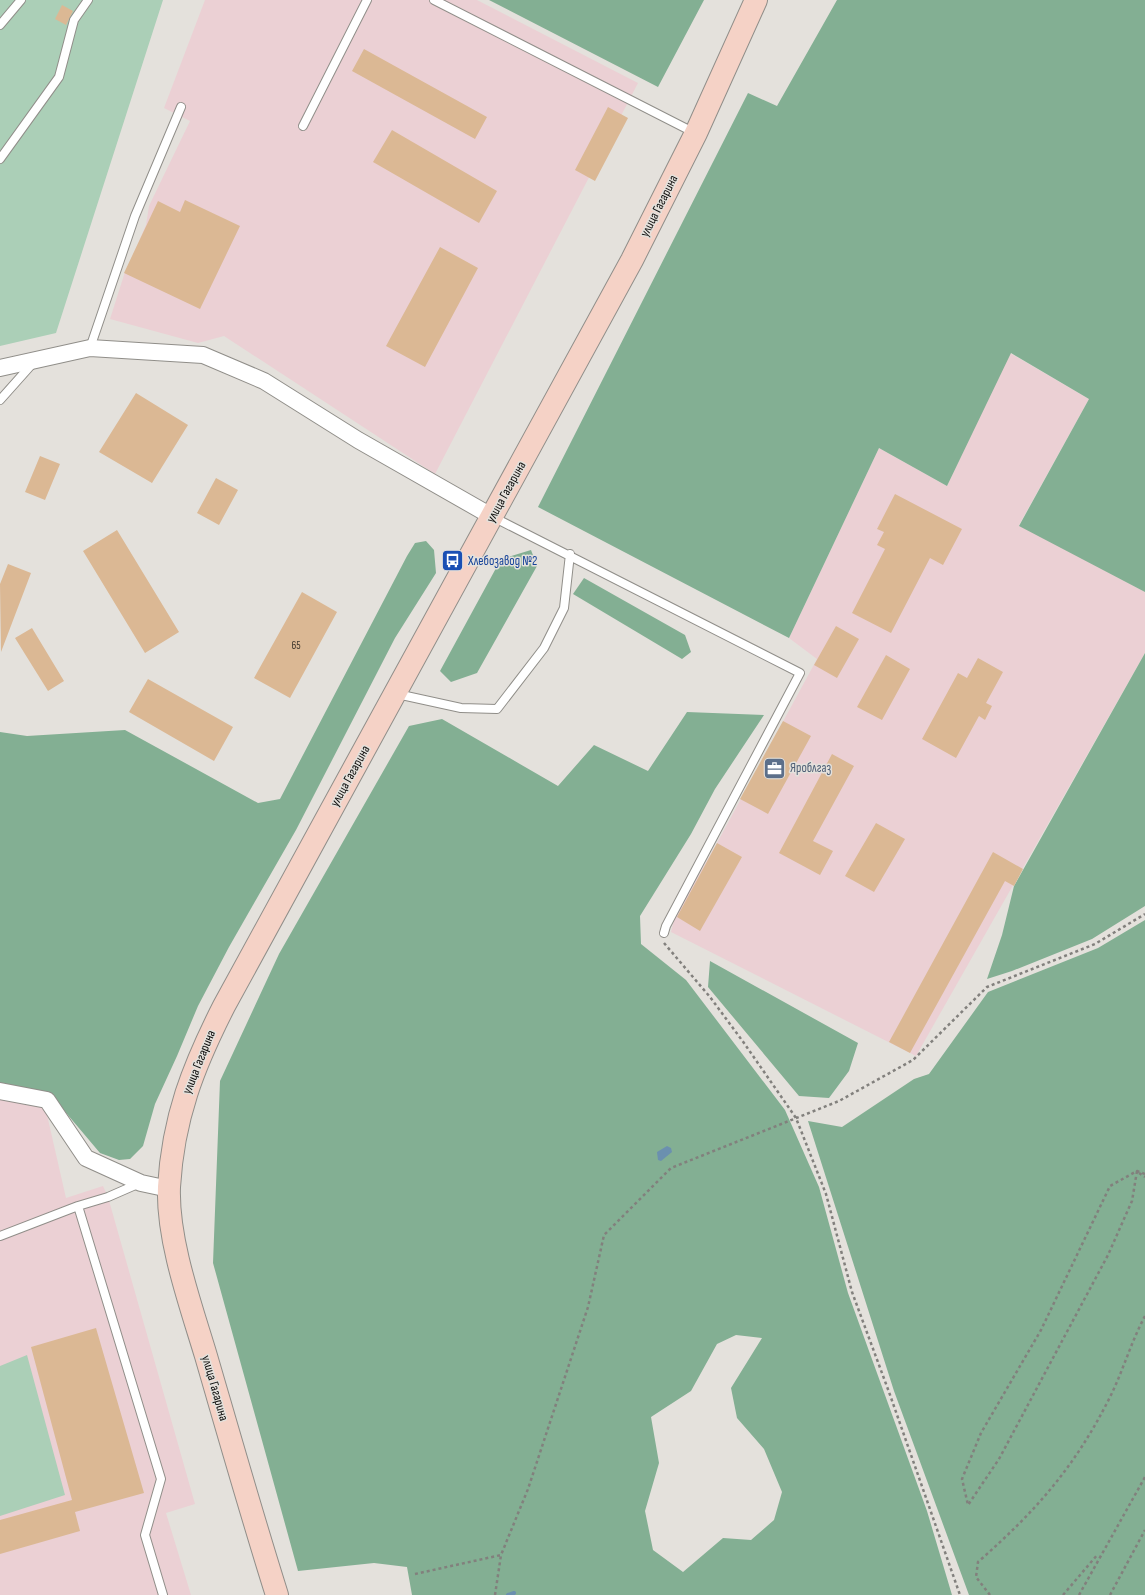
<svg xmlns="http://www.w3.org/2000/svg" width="1145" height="1595" font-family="'Sofia Sans Condensed',sans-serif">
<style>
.industrial{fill:#ebd0d4}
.green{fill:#abcfb7}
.forest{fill:#83af93;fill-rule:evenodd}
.water{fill:#6b90af}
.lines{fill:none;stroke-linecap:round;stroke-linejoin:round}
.stream{stroke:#6b90af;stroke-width:4}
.building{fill:#dbb894}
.lane-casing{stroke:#908e89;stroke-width:10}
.street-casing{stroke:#908e89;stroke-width:18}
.secondary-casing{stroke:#908e89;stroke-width:24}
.path{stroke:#82807d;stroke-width:2.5;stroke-dasharray:3 3;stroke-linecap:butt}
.lane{stroke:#fff;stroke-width:8}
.street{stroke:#fff;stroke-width:16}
.secondary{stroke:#f5d2c6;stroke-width:22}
.labels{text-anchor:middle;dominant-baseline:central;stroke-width:3;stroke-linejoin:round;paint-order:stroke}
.number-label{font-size:11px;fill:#41382e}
.street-label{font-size:13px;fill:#0e0d0c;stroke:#e4e1dc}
.transit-label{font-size:13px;fill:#164399;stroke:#e4e1dc;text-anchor:start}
.service-label{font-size:13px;fill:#4e5e75;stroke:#e4e1dc;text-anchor:start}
</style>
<rect width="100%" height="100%" fill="#e4e1dc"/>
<!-- industrial -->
<path class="industrial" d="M205 0H477L638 83 435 474 224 336 198 343 110 319 124 275 146 225 149 206 190 121 164 108Z
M1010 353 1089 399 1019 525 1145 592V653L916 1056 671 932 675 916 717 843 817 659 789 638 879 448 947 486Z
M0 1098 45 1106 66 1198 103 1186 108 1197 195 1504 166 1513 191 1595H0Z"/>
<!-- green -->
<path class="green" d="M0 0H163L56 333 0 346Z
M27 1355 65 1495 0 1516V1366Z"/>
<!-- forest -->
<path class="forest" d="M489 0H704L658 87Z
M837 0H1145V592L1019 526 1089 399 1011 353 947 486 879 448 789 638 538 507 748 93 777 106Z
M426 541 434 550 436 573 395 638 296 830 229 947 198 1006 177 1056 155 1104 143 1146 130 1159 119 1160 100 1153 51 1095 0 1083V732L27 736 125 730 258 803 280 799 407 556 415 543Z
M531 550 537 566 477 673 451 682 440 671 501 559Z
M584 578 685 635 691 652 682 659 573 594Z
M1145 653V906L1092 939 1012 971 987 979 1002 935 1014 886Z
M687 712 764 715 715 789 691 834 640 916 641 944 686 980 785 1110 819 1187 848 1293 927 1511 952 1595H412L407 1567 374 1563 298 1571 213 1263 220 1081 279 954 409 726 442 719 558 786 594 745 648 771ZM736 1335 762 1338 731 1388 737 1418 764 1449 782 1492 774 1520 751 1540 723 1538 683 1572 653 1550 645 1511 659 1463 651 1417 691 1391 717 1344Z
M1145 920V1595H969L894 1391 808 1121 842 1127 914 1079 929 1074 988 992 1098 948Z
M710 961 858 1043 849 1071 829 1098 799 1096 708 987Z"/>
<!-- water -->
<path class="water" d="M667 1146 671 1148 672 1152 661 1161 658 1160 657 1152Z"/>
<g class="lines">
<!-- stream -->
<path class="stream" d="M508 1595 514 1593"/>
</g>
<!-- building -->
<path class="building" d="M62 5 73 11 66 25 55 19Z
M364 49 487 117 475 139 352 71Z
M608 107 628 118 595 181 575 170Z
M392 130 497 191 479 223 373 162Z
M185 200 240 226 200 309 124 273 158 201 180 212Z
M440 247 478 268 425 367 386 346Z
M136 393 188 425 152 483 99 452Z
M40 456 60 464 45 500 25 492Z
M216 478 238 490 219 525 197 513Z
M895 494 962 529 943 565 930 558 891 633 852 613 885 549 877 545 884 532 877 529Z
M117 530 179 632 145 653 83 551Z
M8 564 31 573 1 652 0 584Z
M302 592 337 612 290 698 254 678Z
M836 626 859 639 837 678 814 665Z
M32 628 64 681 48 691 15 638Z
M886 655 910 669 882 720 857 707Z
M978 658 1003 672 986 703 992 706 985 720 979 716 956 758 922 739 958 673 967 678Z
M148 679 233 727 214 761 129 712Z
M783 721 811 736 768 814 740 799Z
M832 754 854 766 813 841 833 851 820 875 779 853Z
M876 823 905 839 874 892 845 876Z
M717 843 742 857 700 931 677 917Z
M993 852 1023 869 1014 886 1005 881 910 1053 889 1042Z
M96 1328 144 1493 75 1512 80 1531 0 1554V1520L72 1500 31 1347Z"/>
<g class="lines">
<defs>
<path id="lane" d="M434 0 695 133
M0 25 21 0
M303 126 367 0
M0 159 59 77 74 20 88 0
M90 348 135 216 181 107
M0 400 33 363
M493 517 800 673 666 926 664 933
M397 694 461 708 497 709 544 648 564 608 570 554
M78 1206 161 1479 145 1535 163 1595
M0 1236 78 1206 108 1197 140 1183"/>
<path id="street" d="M0 368 90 348 203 355 264 381 358 440 493 517
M0 1091 47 1100 86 1158 141 1183 169 1189"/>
<path id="secondary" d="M277 1595C252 1516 229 1435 206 1356 191 1306 167 1240 169 1187 173 1118 193 1067 224 1006L632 260 696 133 756 0"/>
</defs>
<!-- lane casing -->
<use href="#lane" class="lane-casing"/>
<!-- street casing -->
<use href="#street" class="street-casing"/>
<!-- secondary casing -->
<use href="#secondary" class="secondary-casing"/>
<!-- path -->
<path class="path" d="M664 943 710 997 744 1043 796 1118 826 1194 852 1292 889 1392 960 1595
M1137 1171 1132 1201 1108 1255 999 1459 968 1505 962 1479 981 1433 1041 1330 1110 1186 1137 1171 1145 1174
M1139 1173 1145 1177
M415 1574 501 1555 528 1489 588 1307 604 1235 671 1168 839 1101 913 1060 987 987 1095 944 1145 914
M495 1595 501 1555
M990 1595 976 1577 978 1562C1036 1511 1075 1467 1110 1397 1123 1371 1131 1342 1145 1316
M1063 1595 1098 1554
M1079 1595 1145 1477
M1110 1595 1145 1530"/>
<!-- lane -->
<use href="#lane" class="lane"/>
<!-- street -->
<use href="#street" class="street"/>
<!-- secondary -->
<use href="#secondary" class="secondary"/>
</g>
<!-- icons -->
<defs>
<symbol id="bus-square" viewBox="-11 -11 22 22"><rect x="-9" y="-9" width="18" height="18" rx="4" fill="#1a4fb4" stroke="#e4e1dc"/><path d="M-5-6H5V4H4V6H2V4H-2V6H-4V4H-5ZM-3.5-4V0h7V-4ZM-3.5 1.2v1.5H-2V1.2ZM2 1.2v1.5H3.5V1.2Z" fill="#fff"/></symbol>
<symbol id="office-square" viewBox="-11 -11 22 22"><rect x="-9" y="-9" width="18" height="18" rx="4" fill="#5c6f8a" stroke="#e4e1dc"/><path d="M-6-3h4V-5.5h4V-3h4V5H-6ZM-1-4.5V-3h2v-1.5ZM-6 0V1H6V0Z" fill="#fff"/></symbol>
</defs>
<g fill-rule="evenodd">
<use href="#bus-square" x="440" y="548" width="25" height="25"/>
<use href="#office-square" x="762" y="756" width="25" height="25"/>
</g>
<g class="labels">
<!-- number labels -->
<g class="number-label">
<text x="296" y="645">65</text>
</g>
<!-- street labels -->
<g class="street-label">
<text transform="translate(659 206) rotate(-63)">улица Гагарина</text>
<text transform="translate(506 492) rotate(-61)">улица Гагарина</text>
<text transform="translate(350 776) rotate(-61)">улица Гагарина</text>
<text transform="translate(199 1062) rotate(-68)">улица Гагарина</text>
<text transform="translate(215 1388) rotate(74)">улица Гагарина</text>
</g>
<!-- transit labels -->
<g class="transit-label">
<text x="468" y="561">Хлебозавод №2</text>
</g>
<!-- service labels -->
<g class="service-label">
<text x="790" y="768">Яроблгаз</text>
</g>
</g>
</svg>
